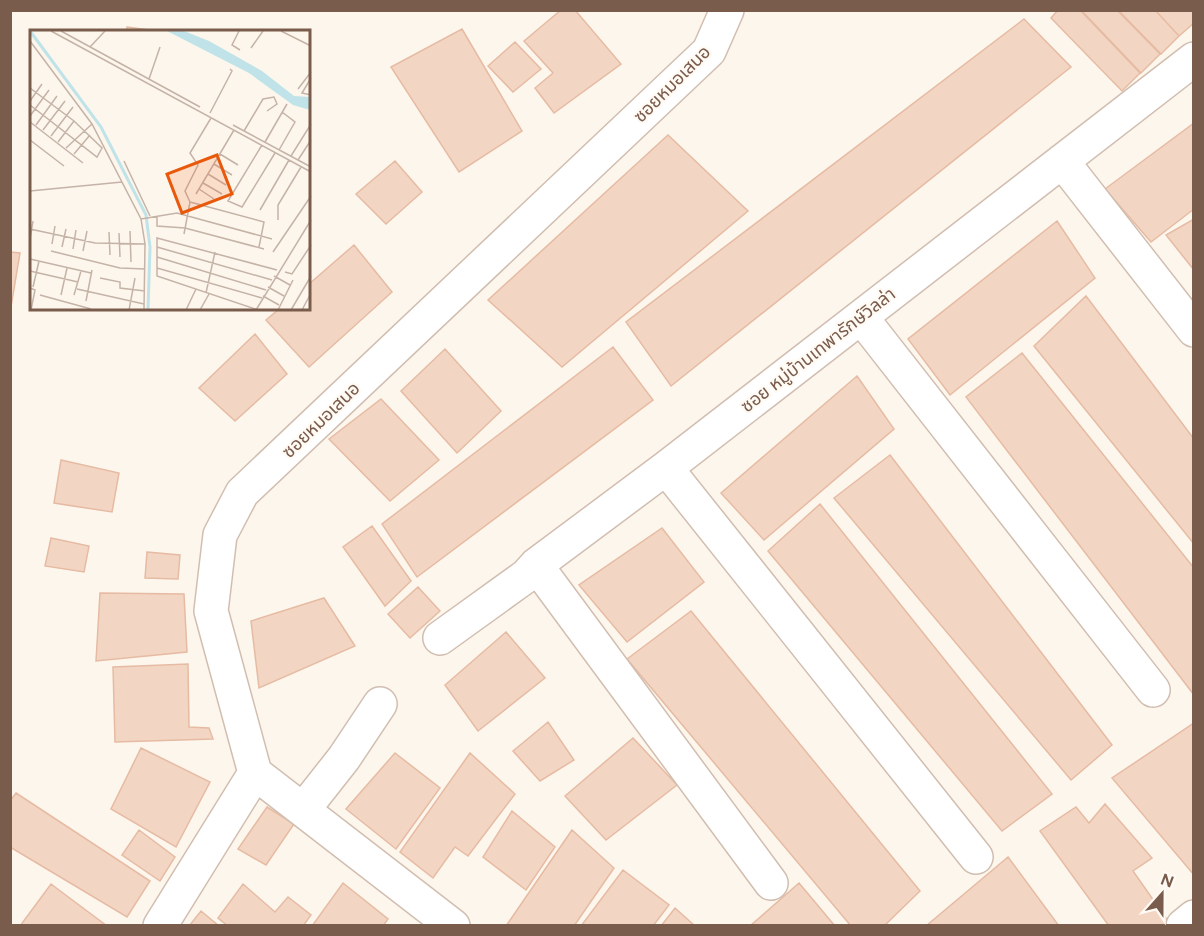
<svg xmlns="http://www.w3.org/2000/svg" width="1204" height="936" font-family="Figtree,'Noto Sans Thai',sans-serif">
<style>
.building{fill:#f3d5c3;stroke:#e6bba3;stroke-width:1.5}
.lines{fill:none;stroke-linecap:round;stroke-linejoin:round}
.street-casing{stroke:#d1beb0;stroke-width:36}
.street{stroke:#fff;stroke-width:33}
.labels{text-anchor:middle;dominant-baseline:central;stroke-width:4.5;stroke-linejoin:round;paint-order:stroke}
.street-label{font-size:18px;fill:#7a5c4d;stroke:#fffaf3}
.inset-river{fill:none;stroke:#bfe3e8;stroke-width:3}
.inset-road{fill:none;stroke:#c5b3a7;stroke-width:1.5}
.view{fill:#e8590c;fill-opacity:0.15;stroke:#e8590c;stroke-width:3}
.inset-edge{fill:none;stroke:#7a5c4d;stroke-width:3}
</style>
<rect width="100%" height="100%" fill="#fdf6ec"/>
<!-- building -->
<path class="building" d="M561 10H575L621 64 554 113 535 88 553 73 524 41Z
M1058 10H1080L1140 73 1122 91 1051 18Z
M1081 10H1117L1160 54 1141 73Z
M1118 10H1155L1179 36 1161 54Z
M1155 10H1191L1194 13V23L1179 36Z
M1024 19 1071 67 671 386 626 322Z
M127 27 164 32H127Z
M462 29 522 131 459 172 391 67Z
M515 42 541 69 513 92 488 66Z
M1194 123V209L1151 242 1105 189Z
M668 135 748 211 562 367 488 300Z
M395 161 422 192 386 224 356 194Z
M1194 219V270L1166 235Z
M1057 221 1095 278 950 395 908 339Z
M354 245 392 292 309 367 266 320 279 309H309V284Z
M10 252 20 253 10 313Z
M1086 296 1194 439V544L1034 346Z
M255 334 287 374 235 421 199 388Z
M613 347 653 400 417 577 382 524Z
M445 349 501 411 457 453 401 391Z
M1022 353 1194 568V695L966 397Z
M857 376 894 429 764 540 721 493Z
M381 399 439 460 390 501 329 439Z
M890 455 1112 745 1071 780 834 498Z
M61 460 119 473 112 512 54 503Z
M820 504 1052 794 1002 831 768 551Z
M372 526 411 581 385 606 343 547Z
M662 528 704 582 627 642 579 585Z
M51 538 89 546 84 572 45 566Z
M147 552 180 555 178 579 145 578Z
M418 587 440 611 410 638 388 614Z
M100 593 184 594 187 652 96 661Z
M324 598 355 646 259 688 251 621Z
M691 611 920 891 884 926H851L627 659Z
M506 632 545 678 478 731 445 685Z
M188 664 189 727 209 728 213 739 115 742 113 667Z
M548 722 574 760 540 781 513 751Z
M1194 723V875L1112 778Z
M633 738 677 785 606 840 565 796Z
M141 748 210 782 176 847 111 809Z
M395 753 440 788 396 849 346 809Z
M470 753 515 794 468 856 455 847 433 878 400 852Z
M16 793 150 881 127 917 10 847V801Z
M1105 804 1152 858 1133 871 1168 921 1163 926H1109L1040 831 1076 807 1089 823Z
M267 807 294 824 266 865 238 849Z
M512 811 555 847 526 890 483 857Z
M139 830 175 857 160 881 122 855Z
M572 830 614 868 574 926H506Z
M1008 857 1059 926H926Z
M623 870 669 905 653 926H581Z
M343 883 388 919 383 926H312Z
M799 883 835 926H750Z
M51 884 107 926H20Z
M243 884 275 912 288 897 311 915 303 926H228L218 918Z
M675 908 695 926H661Z
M201 911 219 926H189Z"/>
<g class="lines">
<defs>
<path id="street" d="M1062 161 1194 330
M861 317 1153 690
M666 468 976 857
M536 565 771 883
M440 638 526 576 536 565 666 468 1194 59
M255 773 453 926
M303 810 344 758 380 704
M160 926 255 773 211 611 220 535 242 493 709 51 727 10
M1183 926 1194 917"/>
</defs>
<!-- street casing -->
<use href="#street" class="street-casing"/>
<!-- street -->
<use href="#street" class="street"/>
</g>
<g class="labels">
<!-- street labels -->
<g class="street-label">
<text transform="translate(672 84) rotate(-45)">ซอยหมอเสนอ</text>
<text transform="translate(818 350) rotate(-38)">ซอย หมู่บ้านเทพารักษ์วิลล่า</text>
<text transform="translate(321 420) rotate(-44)">ซอยหมอเสนอ</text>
</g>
</g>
<!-- overview -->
<g transform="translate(30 30)">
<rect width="280" height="280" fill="#fdf6ec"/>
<path d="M137 1H154L179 11 232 41 264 66 280 67V80L263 75 219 43Z" fill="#bfe3e8"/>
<path class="inset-river" d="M0 1 71 97 116 185 120 217 118 280"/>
<path class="inset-road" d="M21 1 281 142M31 1 170 77M209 1 202 15 210 20M251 1 281 16M0 11 62 94 111 189 115 214 114 280M60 17 75 1M221 18 233 1M281 48 272 63 281 65M119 49 130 17M0 58 44 91 72 118 67 127 0 75M268 59 281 42M0 71 12 54M180 83 202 41 200 39M0 86 19 60M0 92 53 133M6 95 27 66M203 95 281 137M13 100 35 71M214 101 233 69 244 67 247 74 237 81M21 106 43 77M0 110 34 136M28 112 44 91M235 112 257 74M232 115 198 171 212 177 245 123M36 118 62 94M249 120 265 92 252 82M44 124 60 105M190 124 208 135M261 126 281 94M268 130 281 110M94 131 120 186M184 134 202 145M178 144 196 155M173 153 192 164M169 159 184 169M0 161 92 152M166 164 204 100M160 172 234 192 229 217M230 180 259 130M127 186V196L155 198 234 219M111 189 147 183 242 209M248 190V175L271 137M0 199 65 213 115 214M100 201 101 232M79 202 80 225M89 203 90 227M154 204 160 172 155 161 168 135 160 123 181 88M0 209 3 191M22 214 25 196M32 217 36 199M127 217 242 250M43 219 46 200M21 221 90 238 115 239M53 221 57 201M243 222 281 166M127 227 236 260M0 229 61 243M127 238 232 268M0 241 48 252M255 242 262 244 281 215M244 246 260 255M70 248 90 252V258L115 261M3 257 9 231M238 257 254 266M0 258 5 260 1 280M47 259 114 274M176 263 185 222M10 265 61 279M31 265 37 238M44 265 51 241M233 266 249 275M56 271 62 240M99 280 105 248M156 280 166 259M170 280 179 264M226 280 281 190M228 280 127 246V208L247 240M248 280 263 250M261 280 281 246M272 280 281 263"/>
<path class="view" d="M187 125 202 164 152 183 137 144Z"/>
<rect width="280" height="280" class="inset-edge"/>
</g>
<!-- border -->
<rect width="1204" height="936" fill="none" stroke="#7a5c4d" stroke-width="24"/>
<!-- north arrow -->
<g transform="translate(1162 894) rotate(21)" stroke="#fffaf3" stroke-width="4.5" paint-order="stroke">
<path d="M0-4.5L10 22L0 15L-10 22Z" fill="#7a5c4d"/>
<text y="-9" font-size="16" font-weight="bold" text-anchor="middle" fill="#7a5c4d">N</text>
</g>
</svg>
